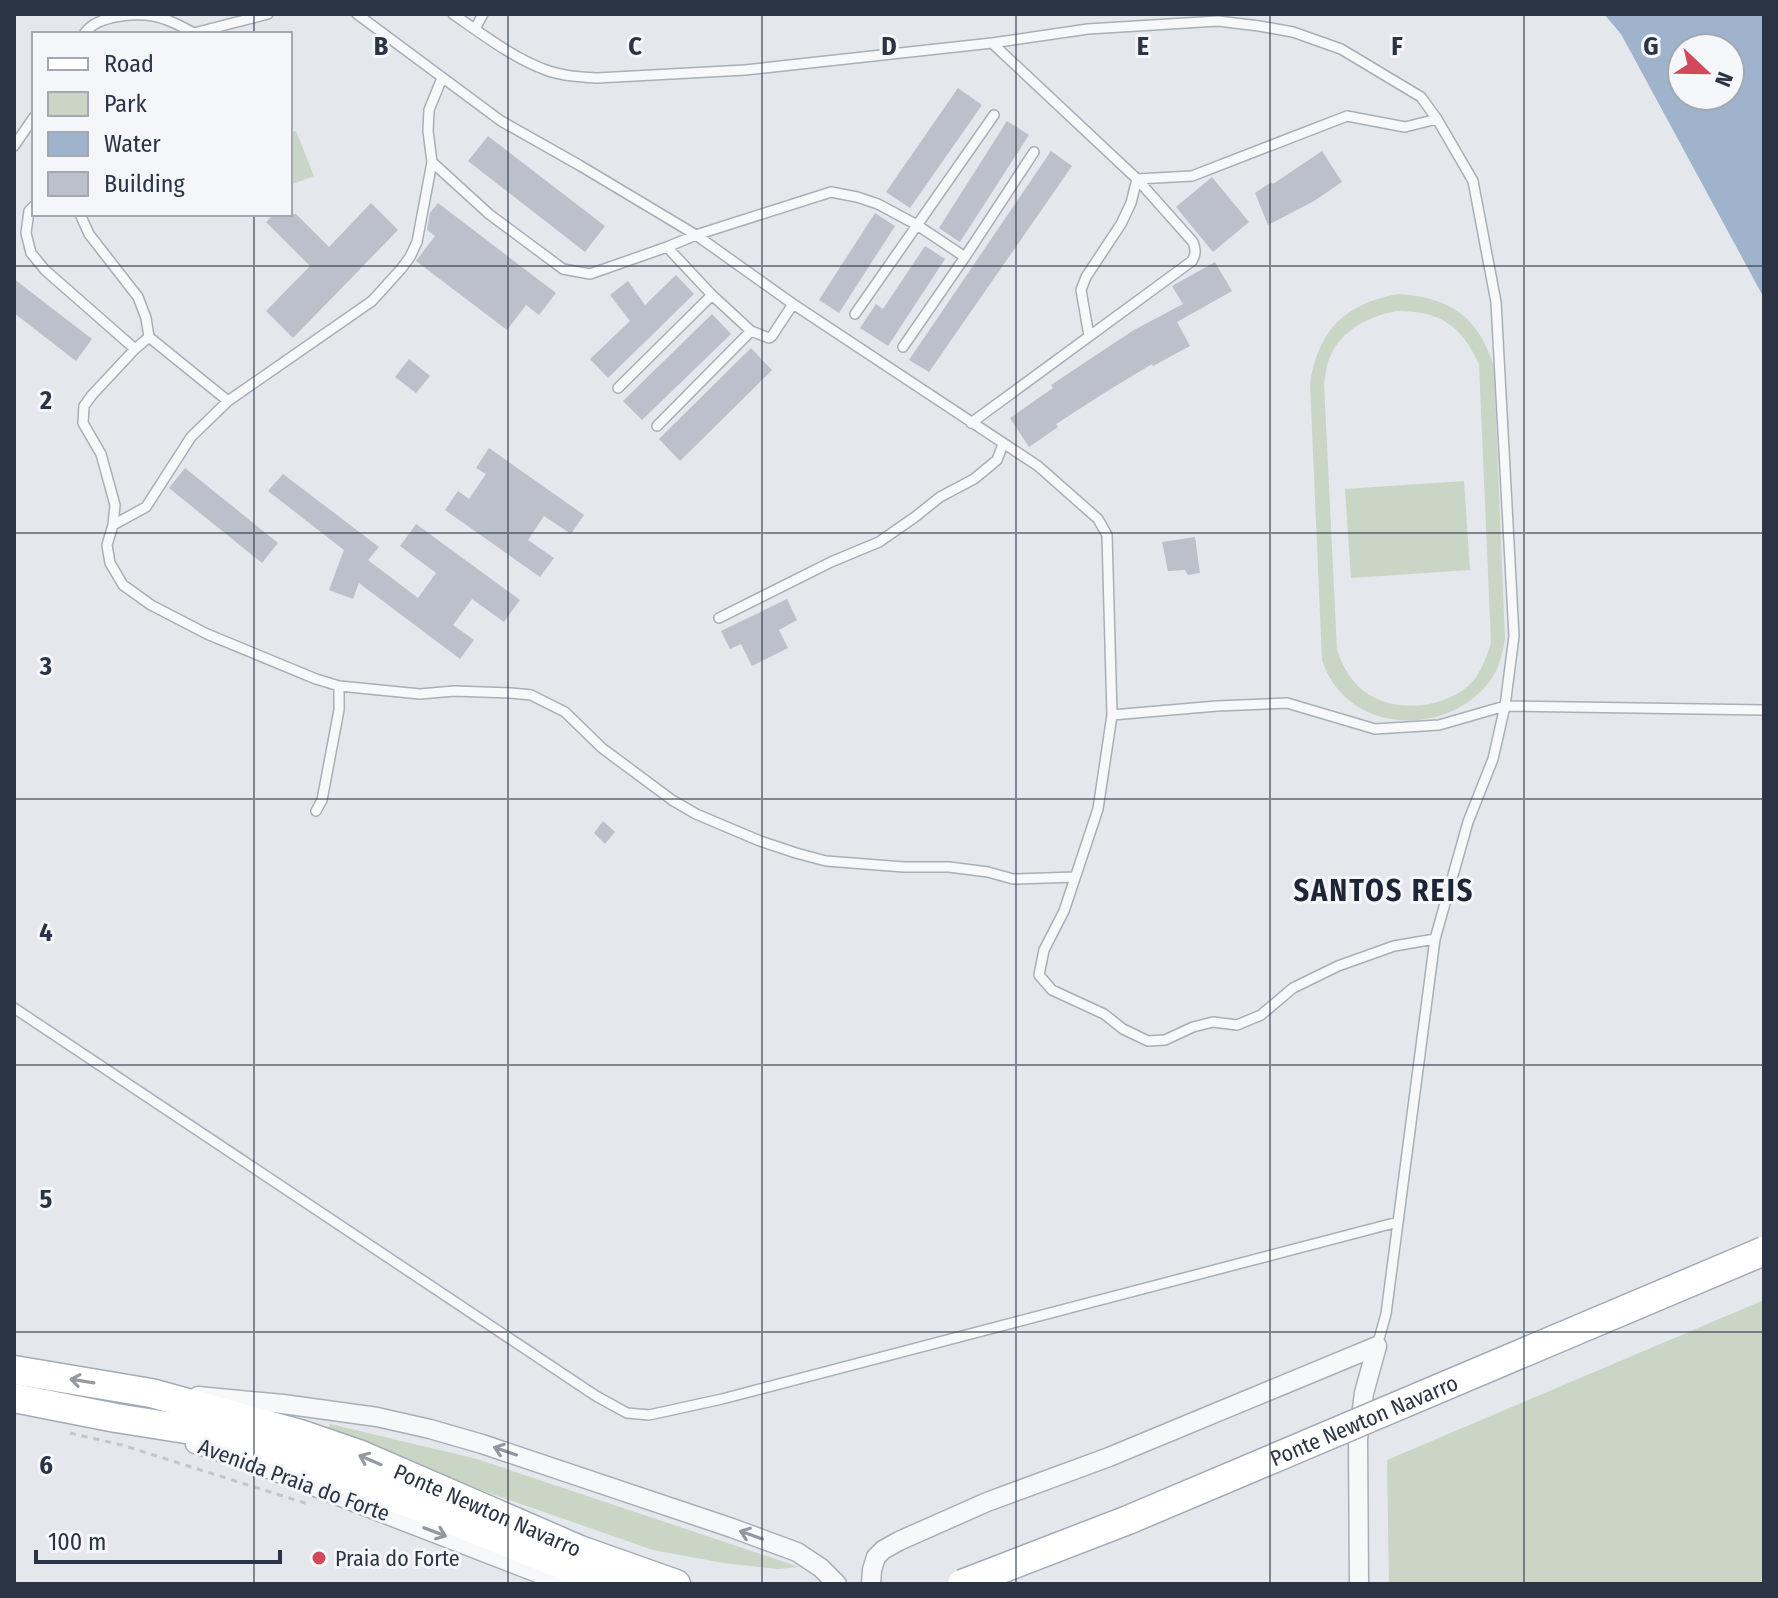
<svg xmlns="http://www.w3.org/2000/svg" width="1778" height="1598" font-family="'Fira Sans Condensed',sans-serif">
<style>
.green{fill:#c9d6c5;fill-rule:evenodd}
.water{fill:#9fb4cc;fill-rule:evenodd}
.building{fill:#bbc0ca}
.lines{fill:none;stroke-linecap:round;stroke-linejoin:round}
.lane-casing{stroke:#a9aeb7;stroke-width:12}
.street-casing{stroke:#a9aeb7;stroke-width:21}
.primary-casing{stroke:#a3abb8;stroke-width:31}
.path{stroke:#c2c5cb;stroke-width:3;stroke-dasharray:6 6;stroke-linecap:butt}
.lane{stroke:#f7f8fa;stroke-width:9}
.street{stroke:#f7f8fa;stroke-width:18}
.primary{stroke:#fff;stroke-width:28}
.primary-bridge-casing{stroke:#a3abb8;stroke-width:31;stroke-linecap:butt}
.primary-bridge{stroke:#fff;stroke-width:28}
.oneway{stroke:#959aa2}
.oneway2{stroke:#9196a0}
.grid{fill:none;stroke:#2b3445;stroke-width:2;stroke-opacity:0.55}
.poi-dot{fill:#d1495b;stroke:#f4f6f9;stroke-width:3}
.labels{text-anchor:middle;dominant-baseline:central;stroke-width:6;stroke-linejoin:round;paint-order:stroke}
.street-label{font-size:22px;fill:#2b3445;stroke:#f4f6f9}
.poi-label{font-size:22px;fill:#2b3445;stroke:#f4f6f9;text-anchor:start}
.district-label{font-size:30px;font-weight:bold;letter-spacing:2px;fill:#1d2536;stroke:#f4f6f9}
.grid-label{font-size:26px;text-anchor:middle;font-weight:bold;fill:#2b3445;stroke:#f4f6f9;stroke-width:6;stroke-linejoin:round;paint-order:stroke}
</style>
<rect width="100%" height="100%" fill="#e4e7ec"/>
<!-- green -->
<path class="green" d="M296 131 314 176 290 185V133Z
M1398 294C1450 297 1479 317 1494 367L1505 640C1502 656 1498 672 1487 685 1441 739 1345 732 1322 660L1310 383C1319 329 1345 304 1398 294ZM1397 311C1440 311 1461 325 1479 364L1491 643C1486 659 1480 675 1468 686 1443 708 1397 713 1368 694 1352 684 1343 667 1337 650L1324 383C1326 375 1326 365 1330 357 1341 330 1369 316 1397 311Z
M1464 481 1470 570 1351 578 1345 489Z
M1764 1300V1584H1389L1387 1460Z
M330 1424 477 1459 799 1567 778 1569 723 1563 653 1550 478 1489 328 1430Z"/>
<!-- water -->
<path class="water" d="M1604 14H1764V298L1621 34ZM1682 48H1730V96H1682Z"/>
<!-- building -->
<path class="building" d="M958 88 982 105 910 208 886 192Z
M1007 121 1029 135 960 242 958 241 939 228Z
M488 136 605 226 585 252 468 161Z
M1051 151 1072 166 929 372 909 360Z
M1322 151 1342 182 1314 201 1268 225 1255 193 1271 182 1273 184Z
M1212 177 1249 222 1213 252 1176 207Z
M371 203 398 230 293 338 266 311 310 266 266 222 274 214H296L329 247Z
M438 203 556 293 539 315 526 305 507 330 416 261 435 236 427 230 430 213Z
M875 213 895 226 839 313 819 300Z
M925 246 945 259 888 346 860 328 876 304 883 309Z
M1215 262 1232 291 1177 322 1190 346 1153 366 1152 364 1109 390 1056 424 1058 427 1029 447 1010 418 1053 388 1051 385 1090 359 1134 330 1183 304 1172 286Z
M676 275 694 294 608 378 590 359 630 321 610 295 628 281 645 305Z
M14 279 92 339 76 361 14 313Z
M712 314 731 334 642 420 623 401Z
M751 348 772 370 680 461 659 439Z
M409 359 430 376 416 393 395 377Z
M489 448 584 515 571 534 544 516 528 540 554 558 540 577 445 510 458 491 469 499 486 474 476 468Z
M185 468 278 543 262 563 169 488Z
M283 474 379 547 368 560 418 598 436 573 400 546 416 524 520 600 504 622 472 599 453 625 474 640 460 659 359 583 353 599 329 590 344 550 268 491Z
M1195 537 1200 573 1188 575 1185 570 1168 571 1162 542Z
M787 599 797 620 779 630 788 648 752 666 741 644 730 649 721 631Z
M603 821 615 832 605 844 594 833Z"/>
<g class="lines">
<defs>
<path id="lane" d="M357 14 501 121 579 165 696 235 793 304 1038 466 1098 519 1107 535 1112 715 1217 706 1287 703 1375 729 1439 725 1505 706 1764 710
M453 14C482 34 513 58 546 70 562 76 580 77 597 78L745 70 992 43 1088 29 1218 21 1259 26 1293 32 1341 49 1421 97 1437 119 1473 181 1496 302 1514 636 1505 706 1493 759 1468 822 1435 939 1386 1314 1377 1346
M475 29 483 14
M84 34C97 14 143 11 164 19 174 22 184 28 194 33
M190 34 268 14
M14 146 34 117
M432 162 489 214 563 269 590 274 667 247 696 235 831 192 857 197 878 204 917 225 965 257
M34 206 29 211 26 233 31 253 45 270 135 349 149 337
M80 214 89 234 138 297 146 318 149 337 228 401
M667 247 712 295 751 331 769 338 772 336 793 304
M855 314 994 115
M1089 336 1081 290 1086 277 1121 224 1131 203 1137 179 1192 176 1347 116 1405 127 1437 119
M903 347 965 257 1034 152
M135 349 92 395 84 406 83 423 101 454 115 505 113 525 107 545 110 563 123 585 151 605 207 634 316 679 339 686 420 694 454 691 511 693 531 695 565 712 602 748 672 800 696 814 760 841 796 853 826 861 904 867H949L988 872 1013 879 1075 877
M618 388 712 295
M971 423 1192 261C1196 254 1196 250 1193 242L1137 179 992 43
M657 426 751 331
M113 525 146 507 191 437 228 401 372 301 401 269 410 257 417 242 432 162 428 131 429 110 442 78
M719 618 831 562 879 542 915 517 940 497 974 479 997 460 1003 444
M1112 715 1098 809 1064 911 1044 950 1039 975 1052 990 1104 1014 1123 1029 1148 1041 1165 1040 1193 1027 1213 1022 1237 1025 1261 1015 1293 988 1338 966 1394 946 1435 939
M316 811 322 800 339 710V686
M14 1008 596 1396 627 1413 649 1415 722 1399 1398 1222"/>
<path id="street" d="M198 1396 283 1404 377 1417 430 1429 482 1444 732 1528 797 1552 821 1568 837 1584
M195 1444 243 1459 566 1584
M871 1584 872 1570 876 1557 883 1550 899 1541 987 1502 1109 1457 1377 1346
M1359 1584 1358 1439 1364 1393 1377 1346"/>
<g id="primary">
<path id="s1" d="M14 1370 151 1393 300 1434 361 1455 580 1550 676 1584"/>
<path d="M14 1398 116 1418 192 1430 292 1456 568 1567 616 1584"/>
</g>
</defs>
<!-- lane casing -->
<use href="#lane" class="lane-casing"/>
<!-- street casing -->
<use href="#street" class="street-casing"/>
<!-- primary casing -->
<use href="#primary" class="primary-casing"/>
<!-- path -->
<path class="path" d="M70 1433 122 1445 308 1504"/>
<!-- lane -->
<use href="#lane" class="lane"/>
<!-- street -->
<use href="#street" class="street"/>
<!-- primary -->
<use href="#primary" class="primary"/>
<defs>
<g id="primary-bridge">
<path id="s2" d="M962 1584 1128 1520 1764 1251"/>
</g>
</defs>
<!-- primary-bridge casing -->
<use href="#primary-bridge" class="primary-bridge-casing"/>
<!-- primary-bridge -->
<use href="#primary-bridge" class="primary-bridge"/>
</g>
<!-- one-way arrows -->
<defs><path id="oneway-shaft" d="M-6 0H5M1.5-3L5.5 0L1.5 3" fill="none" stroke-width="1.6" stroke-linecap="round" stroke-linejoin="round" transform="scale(2)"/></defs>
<g class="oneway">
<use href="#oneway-shaft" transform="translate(82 1381) rotate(-171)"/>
<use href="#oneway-shaft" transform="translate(370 1460) rotate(-157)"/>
</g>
<g class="oneway2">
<use href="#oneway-shaft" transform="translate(505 1451) rotate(-161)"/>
<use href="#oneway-shaft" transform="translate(435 1532) rotate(21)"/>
<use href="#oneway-shaft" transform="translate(751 1535) rotate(-160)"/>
</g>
<!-- grid -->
<path class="grid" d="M254 14V34M508 14V1584M762 14V1584M1016 14V1584M1270 14V1584M1524 14V1584M254 214V1584M14 266H1764M14 533H1764M14 799H1764M14 1065H1764M14 1332H1764"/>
<!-- markers -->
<circle class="poi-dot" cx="319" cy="1558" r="8"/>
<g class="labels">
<!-- street labels -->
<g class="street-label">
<text stroke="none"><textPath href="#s2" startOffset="434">Ponte Newton Navarro</textPath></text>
<text transform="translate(294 1480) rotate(20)">Avenida Praia do Forte</text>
<text stroke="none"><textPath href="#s1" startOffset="496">Ponte Newton Navarro</textPath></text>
</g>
<!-- poi labels -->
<g class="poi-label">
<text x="335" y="1558">Praia do Forte</text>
</g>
<!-- district labels -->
<g class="district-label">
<text x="1384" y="891">SANTOS REIS</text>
</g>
</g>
<g class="grid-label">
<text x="381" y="55">B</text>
<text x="635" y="55">C</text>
<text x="889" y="55">D</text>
<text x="1143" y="55">E</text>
<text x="1397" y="55">F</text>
<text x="1651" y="55">G</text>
<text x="46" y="409">2</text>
<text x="46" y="675">3</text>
<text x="46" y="941">4</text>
<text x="46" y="1208">5</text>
<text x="46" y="1474">6</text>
</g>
<!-- border -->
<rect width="1778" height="1598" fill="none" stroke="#2b3445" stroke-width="32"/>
<!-- legend -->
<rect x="32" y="32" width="260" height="184" fill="#f4f6f9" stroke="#a4a8b1" stroke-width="2"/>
<rect x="48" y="58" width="40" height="12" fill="#ffffff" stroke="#a4a8b1" stroke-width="2"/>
<text x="104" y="72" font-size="24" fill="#2b3445">Road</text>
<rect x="48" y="92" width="40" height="24" fill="#c9d6c5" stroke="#a4a8b1" stroke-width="2"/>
<text x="104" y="112" font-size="24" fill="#2b3445">Park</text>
<rect x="48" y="132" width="40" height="24" fill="#9fb4cc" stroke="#a4a8b1" stroke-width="2"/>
<text x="104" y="152" font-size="24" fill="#2b3445">Water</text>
<rect x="48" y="172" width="40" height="24" fill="#bbc0ca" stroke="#a4a8b1" stroke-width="2"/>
<text x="104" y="192" font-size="24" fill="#2b3445">Building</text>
<!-- north arrow -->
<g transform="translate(1706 72) rotate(112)"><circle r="38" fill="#f4f6f9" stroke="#a4a8b1" stroke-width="2"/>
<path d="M0-6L14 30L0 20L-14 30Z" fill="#d1495b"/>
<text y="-12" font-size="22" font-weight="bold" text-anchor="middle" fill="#2b3445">N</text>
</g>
<!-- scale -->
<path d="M36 1550v12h244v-12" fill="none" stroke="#2b3445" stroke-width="4"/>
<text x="48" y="1550" font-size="24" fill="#2b3445" stroke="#f4f6f9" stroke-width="6" paint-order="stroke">100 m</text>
</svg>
